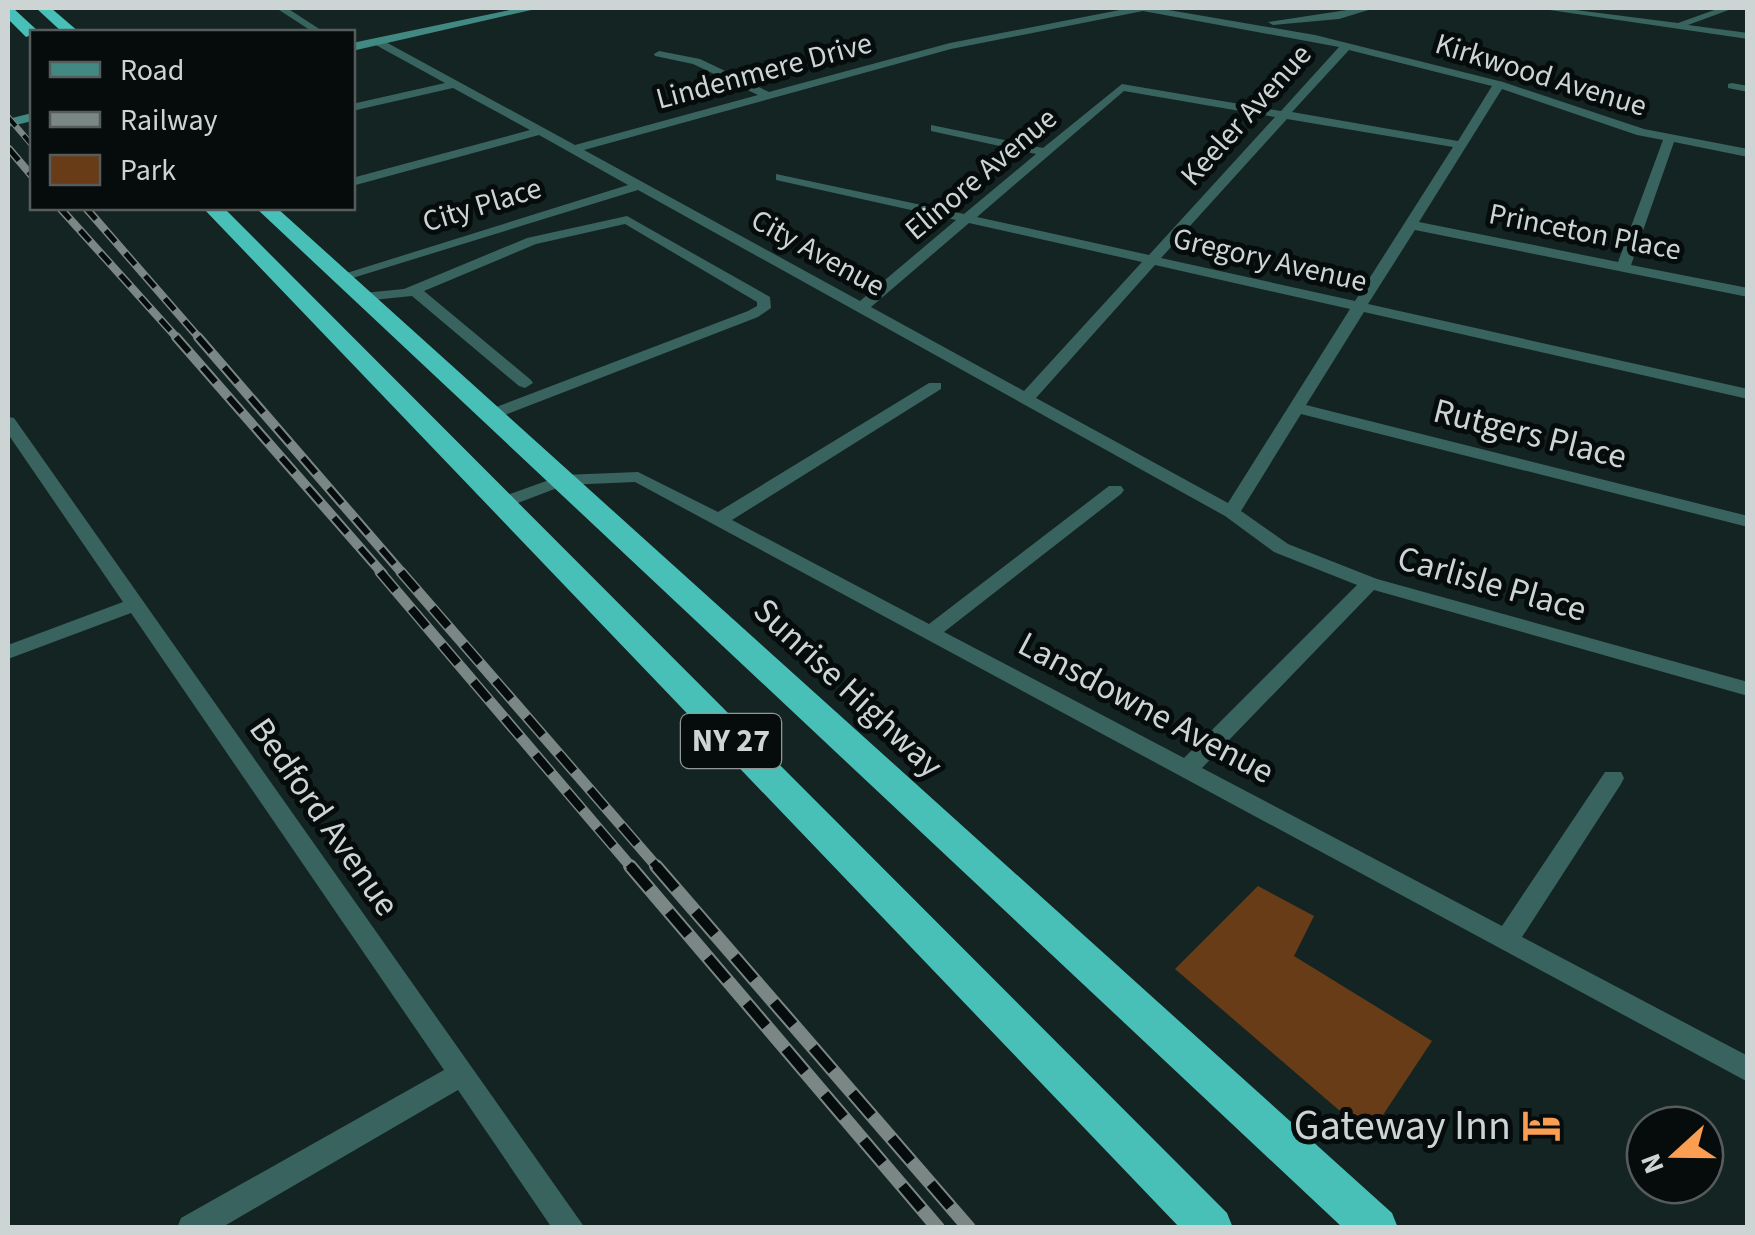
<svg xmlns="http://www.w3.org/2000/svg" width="1755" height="1235" font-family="'Source Sans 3',sans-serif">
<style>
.green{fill:#683c17}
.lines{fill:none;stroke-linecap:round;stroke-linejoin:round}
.street{fill:#39635f;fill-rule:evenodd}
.secondary{fill:#418982;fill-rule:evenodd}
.highway{fill:#49c0b7;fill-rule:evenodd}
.rail-far4-casing{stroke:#7a8785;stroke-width:6}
.rail-far3-casing{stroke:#7a8785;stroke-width:8}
.rail-far2-casing{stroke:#7a8785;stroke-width:10}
.rail-far1-casing{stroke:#7a8785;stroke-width:11}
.rail-casing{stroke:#7a8785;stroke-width:14}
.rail-far4{stroke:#060c0b;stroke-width:4;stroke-dasharray:12;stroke-linecap:butt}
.rail-far3{stroke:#060c0b;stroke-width:5;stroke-dasharray:15;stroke-linecap:butt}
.rail-far2{stroke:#060c0b;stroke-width:6;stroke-dasharray:20;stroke-linecap:butt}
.rail-far1{stroke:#060c0b;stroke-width:8;stroke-dasharray:24;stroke-linecap:butt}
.rail{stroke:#060c0b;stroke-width:10;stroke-dasharray:30;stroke-linecap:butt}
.labels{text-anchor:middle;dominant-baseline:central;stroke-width:10;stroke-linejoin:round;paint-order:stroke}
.far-street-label{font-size:30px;fill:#ccd5d4;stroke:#060c0b}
.shield{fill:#060c0b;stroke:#919998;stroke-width:2.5}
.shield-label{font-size:32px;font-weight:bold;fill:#ccd5d4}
.street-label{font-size:35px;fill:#ccd5d4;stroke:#060c0b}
.near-poi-label{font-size:42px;fill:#ccd5d4;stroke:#060c0b;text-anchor:end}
</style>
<rect width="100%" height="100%" fill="#142422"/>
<!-- green -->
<path class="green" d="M1258 886 1314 916 1294 956 1432 1041 1369 1136 1175 969Z"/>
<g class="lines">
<!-- street -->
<path class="street" d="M276 8H287L324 32H313Z
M1130 8H1157L1315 35 1503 82 1644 129 1748 149V157L1674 142 1631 265 1748 288V297L1415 230 1368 304 1748 389V399L1364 312 1306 405 1748 516V527L1301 414 1241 511 1288 544 1377 579 1748 682V696L1374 590 1202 768 1502 926 1605 772H1621L1624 778 1621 784 1522 937 1748 1056V1082L635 482 565 485 505 508H493L490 504 493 500 563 475 638 472 718 512 929 383H941V389L732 520 929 624 1109 486H1121L1124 490 1121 494 944 632 1184 758 1357 585 1274 552 1225 516 638 190 346 280 334 277 628 185 539 135 352 186V178L530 130 453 88 352 111V104L445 83 374 44V40H382L575 145 758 95 693 64 655 56 654 54 659 51 700 59 769 92 950 43ZM1143 11 1339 47 1281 111 1122 84 1043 148 931 125V131L1036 154 964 214 776 174V180L956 220 860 301 584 150 951 49ZM1349 50 1492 86 1458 141 1292 112ZM1502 89 1637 135 1663 140 1618 262 1419 222ZM1124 91 1275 117 1149 255 977 217ZM1287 119 1453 147 1355 301 1161 258ZM969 223 1142 262 1024 391 871 307ZM1155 265 1350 309 1228 503 1036 398Z
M1360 8H1375L1339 19 1273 25 1268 22Z
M1536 8H1560L1678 23 1720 8H1734L1688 25 1748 33V39Z
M1732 83 1748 86V92L1728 88V84Z
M627 216 770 297 771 308 758 317 492 420 484 415 486 411 748 311 757 306V302L625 224 536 244 424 291 531 380 533 383 525 388 519 386 412 296 363 301 356 297 363 293 404 289 527 238Z
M8 417 14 418 585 1228H552L458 1090 221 1228H177L181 1218 444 1070 131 613 8 659V645L123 602 8 434Z"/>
<!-- secondary -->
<path class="secondary" d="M519 8H540L352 51V43Z
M32 113V121L8 127V119Z"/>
<!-- highway -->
<path class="highway" d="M8 8H13L39 32 26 37 8 19Z
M36 8H51L79 32H62Z
M203 208H224L1227 1213 1233 1228H1180Z
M256 208H277L1392 1213 1398 1228H1343Z"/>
<defs>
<path id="rail-far4" d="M8 117 32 145
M8 148 11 151"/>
<path id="rail-far3" d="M9 149 32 176
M60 208 178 339
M86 208 200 339"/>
<path id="rail-far2" d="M176 337 383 574
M198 337 403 574"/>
<path id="rail-far1" d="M380 572 632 868
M401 572 658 868"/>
<path id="rail" d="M630 866 938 1228
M656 866 969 1228"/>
</defs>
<!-- rail-far4 casing -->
<use href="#rail-far4" class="rail-far4-casing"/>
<!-- rail-far3 casing -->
<use href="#rail-far3" class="rail-far3-casing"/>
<!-- rail-far2 casing -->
<use href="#rail-far2" class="rail-far2-casing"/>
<!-- rail-far1 casing -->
<use href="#rail-far1" class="rail-far1-casing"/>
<!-- rail casing -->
<use href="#rail" class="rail-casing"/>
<!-- rail-far4 -->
<use href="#rail-far4" class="rail-far4"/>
<!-- rail-far3 -->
<use href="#rail-far3" class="rail-far3"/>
<!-- rail-far2 -->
<use href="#rail-far2" class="rail-far2"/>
<!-- rail-far1 -->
<use href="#rail-far1" class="rail-far1"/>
<!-- rail -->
<use href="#rail" class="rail"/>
</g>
<!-- icons -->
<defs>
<symbol id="hotel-bare" viewBox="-9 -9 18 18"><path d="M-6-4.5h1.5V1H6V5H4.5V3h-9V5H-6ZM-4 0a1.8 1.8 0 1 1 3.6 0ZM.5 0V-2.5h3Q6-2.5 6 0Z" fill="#fb9e52" stroke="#060c0b" stroke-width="2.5" paint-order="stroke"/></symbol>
</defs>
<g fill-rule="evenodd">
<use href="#hotel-bare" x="1514" y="1098" width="55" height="55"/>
</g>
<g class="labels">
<!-- far-street labels -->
<g class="far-street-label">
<text transform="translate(764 71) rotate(-15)">Lindenmere Drive</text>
<text transform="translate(1541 75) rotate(17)">Kirkwood Avenue</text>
<text transform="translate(1246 115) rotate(-48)">Keeler Avenue</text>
<text transform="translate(981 174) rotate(-40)">Elinore Avenue</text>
<text transform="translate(482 205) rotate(-17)">City Place</text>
<text transform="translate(1585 232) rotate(11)">Princeton Place</text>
<text transform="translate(818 253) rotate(29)">City Avenue</text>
<text transform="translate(1270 260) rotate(13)">Gregory Avenue</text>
</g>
<!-- shield labels -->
<rect class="shield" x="681" y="714" width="100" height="54" rx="8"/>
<g class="shield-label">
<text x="731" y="741">NY 27</text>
</g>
<!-- street labels -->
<g class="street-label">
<text transform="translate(1530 434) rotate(14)">Rutgers Place</text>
<text transform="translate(1492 584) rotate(16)">Carlisle Place</text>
<text transform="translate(848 688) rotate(43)">Sunrise Highway</text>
<text transform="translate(1146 708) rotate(28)">Lansdowne Avenue</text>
<text transform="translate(324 817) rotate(55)">Bedford Avenue</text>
</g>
<!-- near-poi labels -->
<g class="near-poi-label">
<text x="1511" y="1126">Gateway Inn</text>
</g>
</g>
<!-- border -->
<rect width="1755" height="1235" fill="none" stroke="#ccd5d4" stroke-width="20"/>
<!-- legend -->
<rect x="30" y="30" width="325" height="180" fill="#060c0b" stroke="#555c5b" stroke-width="2.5"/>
<rect x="50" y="62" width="50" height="15" fill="#418982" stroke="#555c5b" stroke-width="2.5"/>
<text x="120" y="80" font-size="30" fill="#ccd5d4">Road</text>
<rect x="50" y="112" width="50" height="15" fill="#7a8785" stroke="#555c5b" stroke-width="2.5"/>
<text x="120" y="130" font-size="30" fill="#ccd5d4">Railway</text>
<rect x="50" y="155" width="50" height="30" fill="#683c17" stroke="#555c5b" stroke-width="2.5"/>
<text x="120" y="180" font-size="30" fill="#ccd5d4">Park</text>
<!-- north arrow -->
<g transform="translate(1675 1155) rotate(249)"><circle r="48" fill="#060c0b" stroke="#555c5b" stroke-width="2.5"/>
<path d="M0-8L18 38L0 25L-18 38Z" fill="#fb9e52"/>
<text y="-15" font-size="28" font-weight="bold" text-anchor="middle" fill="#ccd5d4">N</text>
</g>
</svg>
